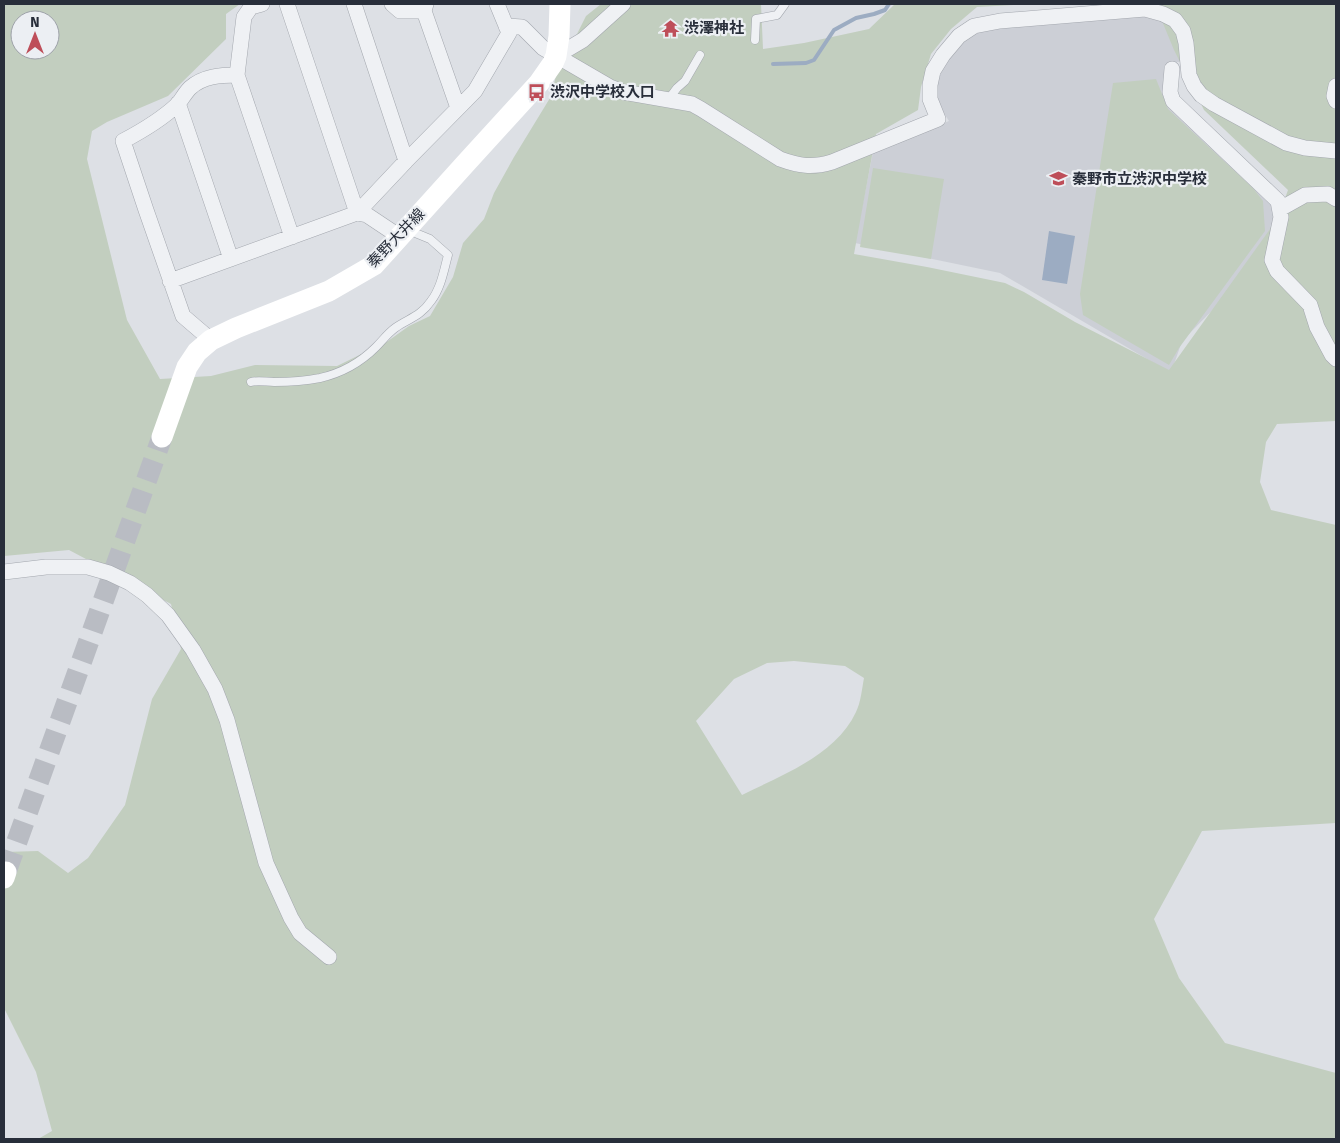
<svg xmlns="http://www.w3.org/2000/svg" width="1340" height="1143" font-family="'Fira Sans','Noto Sans JP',sans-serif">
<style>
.built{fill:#cccfd6}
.green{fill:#c2cebf;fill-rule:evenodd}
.water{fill:#9cacc2}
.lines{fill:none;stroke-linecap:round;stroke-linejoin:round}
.stream{stroke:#9cacc2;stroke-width:4}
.secondary-tunnel{stroke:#b9bcc3;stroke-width:21;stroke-dasharray:21 11;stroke-linecap:butt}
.service-casing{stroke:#a3a7ae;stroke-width:9}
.minor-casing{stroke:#a3a7ae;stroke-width:16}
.service{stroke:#eff1f4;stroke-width:8}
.minor{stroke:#eff1f4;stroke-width:15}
.secondary{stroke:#fff;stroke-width:21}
.labels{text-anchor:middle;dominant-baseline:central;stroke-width:4.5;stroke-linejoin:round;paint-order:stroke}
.poi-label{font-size:15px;font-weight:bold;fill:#282e3a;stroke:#eceff3;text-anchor:start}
.street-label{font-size:15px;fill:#282e3a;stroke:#eceff3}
</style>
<rect width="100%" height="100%" fill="#dde0e5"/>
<!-- built -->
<path class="built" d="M1152 14 1174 25 1184 56 1179 62 1167 63V95L1276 206 1277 222 1253 269 1182 341 1171 373 1000 273 855 243 873 152 949 121 934 98 936 75 964 38 986 28Z"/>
<!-- green -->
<path class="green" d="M4 4H240L226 14V39L168 96 107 122 92 131 87 159 127 320 160 379 211 376 255 365 337 366 388 341 409 326 430 316 453 277 463 243 484 219 494 193 514 157 550 98 556 76 586 16 601 4H761L763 49 804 43 869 29 895 4H1033L977 7 951 29 931 54 921 87 918 110 876 134 854 254 927 267 1005 283 1024 292 1075 322 1169 370 1278 218 1288 190 1204 110 1174 50 1155 4H1336V421L1277 424 1266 442 1260 482 1271 510 1336 525V823L1202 831 1154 919 1179 978 1225 1043 1336 1073V1139H38L52 1131 36 1072 4 1008V852L38 851 68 873 88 858 125 805 152 699 181 649 171 604 69 550 4 556ZM20 20H50V50H20ZM794 661 845 666 864 678C862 688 861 702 856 712 836 755 782 775 742 795L696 721 734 679 767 663Z
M1156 79 1168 109 1253 188 1263 201 1265 231 1179 348 1169 365 1083 315 1080 294 1113 83Z
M873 168 944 179 931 259 860 247Z"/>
<!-- water -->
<path class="water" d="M1049 231 1075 236 1067 284 1042 280Z"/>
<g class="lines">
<!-- stream -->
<path class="stream" d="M773 64 806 63 814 60 834 30 856 18 874 14 885 10 889 4"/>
<!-- secondary-tunnel -->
<path class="secondary-tunnel" d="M6 872 162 437"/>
<defs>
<path id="service" d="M755 40 756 19 777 15 785 4
M668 100 677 88 685 81 700 55
M251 382C258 380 267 382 274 382 289 382 305 381 320 378 342 373 360 363 376 347 382 341 388 333 395 328 409 318 420 317 431 301 441 288 444 270 448 255L430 239 408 230"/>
<path id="minor" d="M262 4 251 7 244 17 237 75 292 237
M287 4 357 213 406 161 475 91 509 33 497 4
M354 4 406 161
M392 4 400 11H424
M426 4 424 11 458 108
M506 26 522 27 543 48 610 87 623 92 692 104 701 109 780 159C799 166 812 168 832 162L938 119 930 99V85L933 71 943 55 959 36 974 26 1000 21 1145 9 1163 14 1175 20 1183 31 1186 43 1189 75 1194 86 1201 95 1214 104 1286 143 1305 148 1336 151
M556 56 583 40 623 4
M1172 69 1170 92 1173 101 1278 201 1281 217 1272 260 1277 271 1310 305 1317 327 1332 355 1336 359
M1336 86 1334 96 1336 101
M178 103 231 259
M1280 209 1305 195 1328 194 1336 199
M170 281 357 213 367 215 400 237
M211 340 183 316 146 210 123 141C142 131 162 119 178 104 182 99 185 93 190 88 203 76 221 75 237 75
M4 572 46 567H88L109 573 130 583 147 595 168 615 193 650 215 689 227 720 266 863 291 918 300 933 329 957"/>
</defs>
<!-- service casing -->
<use href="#service" class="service-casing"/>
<!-- minor casing -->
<use href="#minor" class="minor-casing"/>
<!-- service -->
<use href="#service" class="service"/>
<!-- minor -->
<use href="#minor" class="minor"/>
<!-- secondary -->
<path class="secondary" d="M162 437 187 367 197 352 211 340 236 328 329 291 374 265 466 163 539 83 553 63 556 56 559 36 560 4
M4 878 6 872"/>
</g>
<!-- icons -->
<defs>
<symbol id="temple-bare" viewBox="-9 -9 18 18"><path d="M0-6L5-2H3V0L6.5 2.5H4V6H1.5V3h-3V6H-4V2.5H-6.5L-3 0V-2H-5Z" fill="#be4e59" stroke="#eceff3" stroke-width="2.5" paint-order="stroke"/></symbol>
<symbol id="bus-bare" viewBox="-9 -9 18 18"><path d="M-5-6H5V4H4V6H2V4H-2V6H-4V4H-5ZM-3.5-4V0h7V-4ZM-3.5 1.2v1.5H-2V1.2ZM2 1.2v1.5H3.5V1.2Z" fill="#be4e59" stroke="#eceff3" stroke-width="2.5" paint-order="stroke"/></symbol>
<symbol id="school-bare" viewBox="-9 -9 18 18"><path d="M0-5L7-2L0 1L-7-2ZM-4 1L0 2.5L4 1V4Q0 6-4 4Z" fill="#be4e59" stroke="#eceff3" stroke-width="2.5" paint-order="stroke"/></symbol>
</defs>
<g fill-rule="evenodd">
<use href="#temple-bare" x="658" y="16" width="25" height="25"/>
<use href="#bus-bare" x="524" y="80" width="25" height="25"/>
<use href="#school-bare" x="1046" y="166" width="25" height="25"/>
</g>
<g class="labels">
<!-- poi labels -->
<g class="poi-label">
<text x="684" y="28">渋澤神社</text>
<text x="550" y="92">渋沢中学校入口</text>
<text x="1072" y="179">秦野市立渋沢中学校</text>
</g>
<!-- street labels -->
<g class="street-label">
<text transform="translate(396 238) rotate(-46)">秦野大井線</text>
</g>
</g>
<!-- border -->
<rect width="1340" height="1143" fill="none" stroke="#282e3a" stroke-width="10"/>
<!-- north arrow -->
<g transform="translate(35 35)"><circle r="24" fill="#eceff3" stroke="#9ea2a9"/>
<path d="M0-4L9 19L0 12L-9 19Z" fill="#be4e59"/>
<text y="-8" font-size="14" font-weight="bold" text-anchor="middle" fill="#282e3a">N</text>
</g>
</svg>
